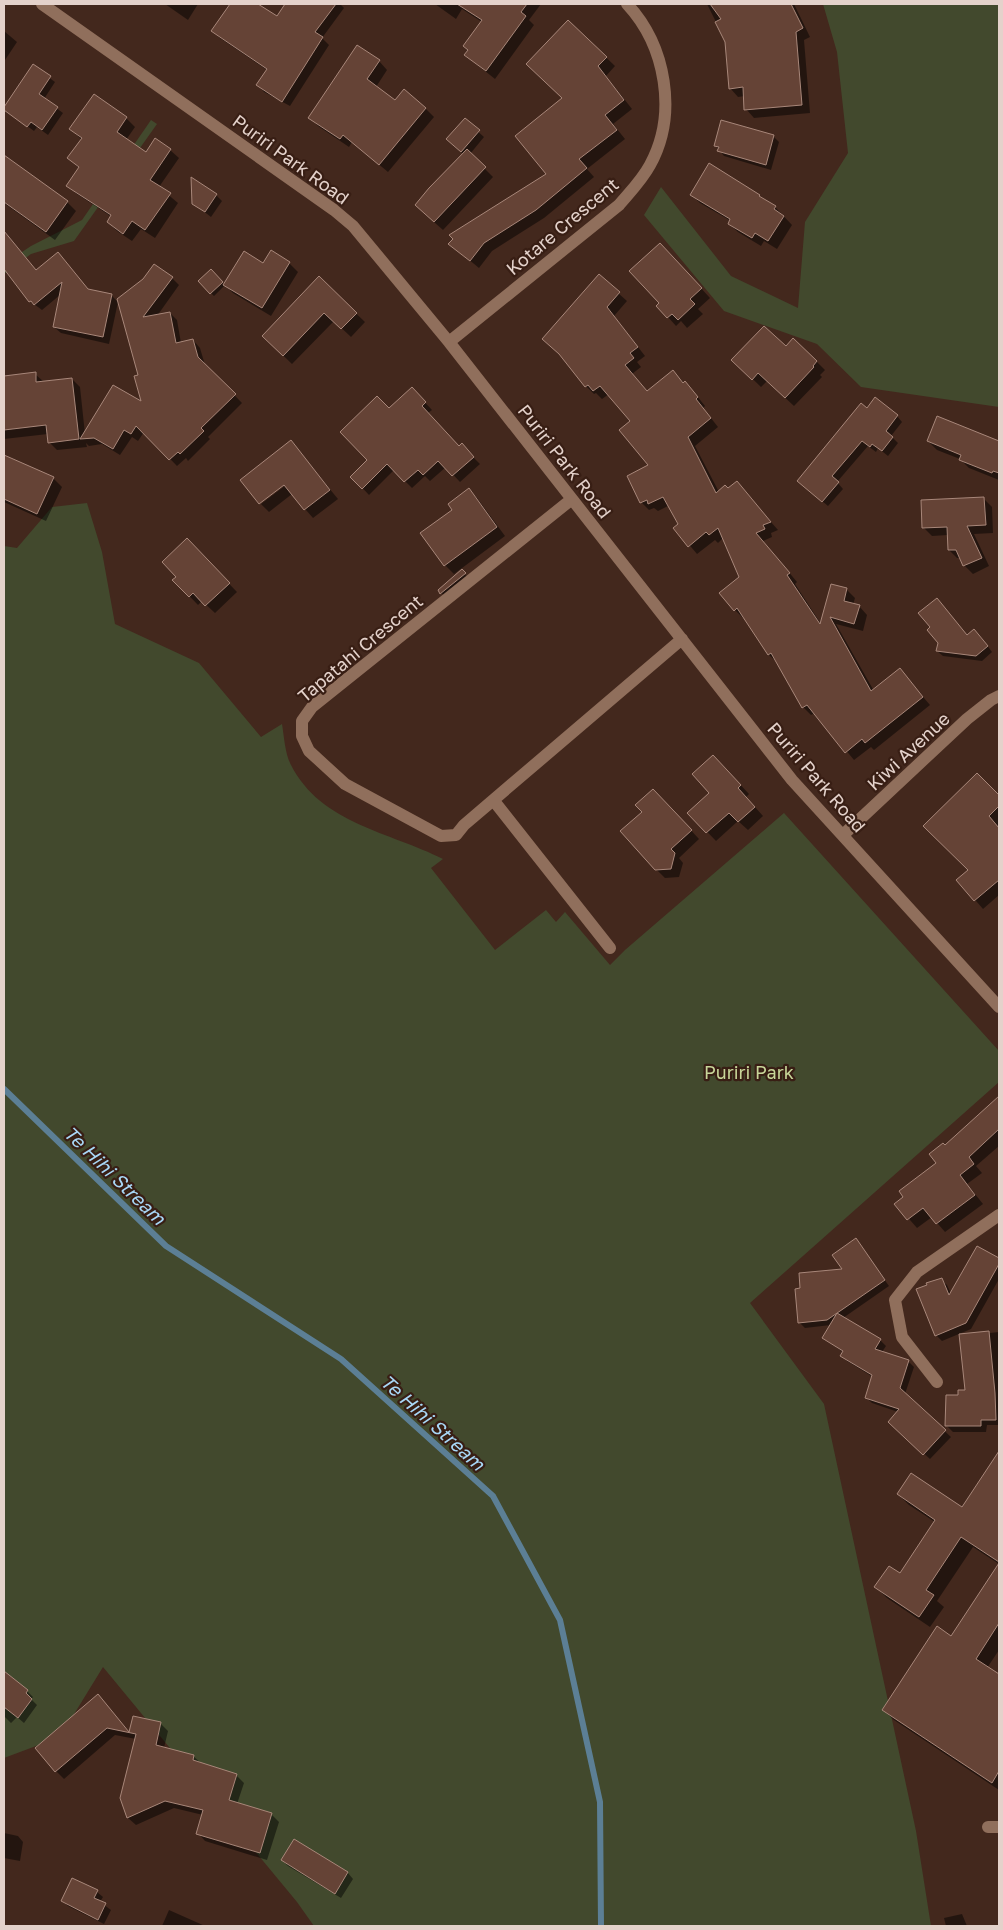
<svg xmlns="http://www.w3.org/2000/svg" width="1003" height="1930" font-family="'Golos Text',sans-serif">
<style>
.green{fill:#42492d}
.shadow{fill:#0007}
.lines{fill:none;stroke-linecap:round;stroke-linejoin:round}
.stream{stroke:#5c7f95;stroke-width:6}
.building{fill:#654336;stroke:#a8877a}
.minor{stroke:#906f5c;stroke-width:12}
.labels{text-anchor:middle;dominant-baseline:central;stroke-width:4.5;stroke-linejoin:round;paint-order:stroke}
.street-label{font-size:18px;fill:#e4d2cb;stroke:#381e14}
.park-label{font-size:18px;fill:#c8d699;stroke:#381e14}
.water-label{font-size:19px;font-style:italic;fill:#a8d7f6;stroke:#381e14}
</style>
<rect width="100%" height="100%" fill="#43281d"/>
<!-- green -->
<path class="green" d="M823 4H999V407L861 387 817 344 724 311 644 215 661 187 731 276 798 308 805 222 848 153 837 52Z
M151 120 157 124 74 241 31 254 4 274V264L31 246 82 220Z
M87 503 102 552 115 624 199 663 261 737 282 724C284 736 285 754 291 765 321 824 390 832 443 859L431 868 495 950 546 910 556 922 565 912 610 965 625 950 784 813 999 1051V1082L750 1303 824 1404 916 1831 931 1926H314L297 1902 103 1667 60 1737 4 1758V546L17 548 52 507Z"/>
<!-- shadow -->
<path class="shadow" d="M165 4H198L188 20Z
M231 4H245L256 11 277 18 287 4H340L344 8 322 38 329 45 290 106 264 92 258 85 267 70 220 38 213 31Z
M435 4H541L529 20 534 25 495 79 465 55 482 22 462 9 456 19Z
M707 4H794L810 37 804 40 810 113 754 118 746 109 745 96 738 97 730 88 726 42Z
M568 21 615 66 606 76 632 109 613 124 625 139 587 169 594 177 544 218 492 251 479 268 450 244 548 174 563 98Z
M4 31 17 42 5 60 4 59Z
M379 61 387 70 376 87 395 101 426 109 434 117 388 172 352 142 349 147 318 126 310 117Z
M33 66 55 82 44 99 63 113 48 135 37 127 34 131 4 109Z
M94 95 126 118 135 127 126 140 146 154 170 150 179 158 159 187 178 203 155 238 141 229 132 241 117 231 108 222 112 217 77 194 68 186 80 169 69 158 82 140 71 129Z
M465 120 484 137 470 154 493 177 443 230 425 214 463 154 453 145Z
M773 136 779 142 771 170 724 156 716 146Z
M4 157 67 202 76 211 55 240 4 203Z
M691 194 775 207 792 225 777 249 764 241 761 246 738 232 729 224 731 221 700 203Z
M216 195 222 201 211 217 193 203Z
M4 231 36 271 89 291 111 295 118 302 109 344 61 333 54 327 60 295 42 310 30 301 4 267Z
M271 252 289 263 298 272 271 316 233 293 225 285 214 296 199 281 211 270 224 285 263 264Z
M669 253 710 298 698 309 703 314 687 328 681 321 676 326 668 317 661 303Z
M599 276 627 301 614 316 645 356 637 362 641 367 632 374 647 392 672 372 693 391 705 406 703 408 718 427 695 446 719 492 728 490 737 483 778 530 771 533 772 537 763 541 797 582 795 584 821 624 846 589 855 598 853 605 859 606 867 615 863 631 836 624 874 691 900 670 930 705 874 750 871 747 854 760 815 713 811 715 803 707 778 663 769 655 745 617 743 618 735 610 740 577 723 538 718 543 715 540 697 554 675 528 680 524 670 505 658 511 654 508 649 510 641 502 650 466 631 421 609 394 602 399 596 393 594 394 586 386Z
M172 278 179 285 157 316 170 313 177 320 181 343 193 340 200 348 205 365 242 403 208 437 210 439 188 461 186 458 177 466 144 432 138 441 132 437 120 455 102 444 89 446 86 443 87 447 57 450 49 442 48 434 4 439V377L35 374 44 382 72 379 80 387 85 434 143 404 140 376 119 299Z
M319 278 365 322 351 337 334 321 292 364 263 336Z
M786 348 816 361 825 370 820 375 822 377 794 406 767 381 761 387 733 360Z
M419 396 432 410 428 413 459 447 468 452 480 464 460 482 446 467 430 481 425 476 412 488 394 470 369 495 352 477 369 460 389 410Z
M867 410 897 416 902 422 891 436 898 443 888 456 878 448 876 452 868 446 837 482 843 489 828 506 804 486Z
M938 418 999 443V480L969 468 960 459 937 450 928 441Z
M291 442 338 499 313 518 292 494 269 512 261 504 290 482 288 480Z
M4 456 53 478 62 487 46 521 4 502Z
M469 490 477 498 505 536 454 574 445 565 454 510Z
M984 499 992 507 993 533 974 534 989 566 973 574 964 565 961 558H957L949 550 948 535 932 536 924 528Z
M187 540 237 592 215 613 202 601 198 605 174 580 178 577Z
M462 571 470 580 447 598 439 591Z
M967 636H980L992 652 982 661 943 656 937 651Z
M722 765 749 794 746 797 763 816 748 830 738 821 716 841 689 813 710 793Z
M977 774 999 797V895L983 909 958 880 969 870Z
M662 799 699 839 679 858 683 863 679 877 665 878 656 869Z
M999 1098V1146L976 1166 982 1173 967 1184 983 1204 945 1232 932 1217 917 1228 896 1204 938 1163 945 1147Z
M856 1240 889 1286 843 1318 880 1340 886 1346 882 1352 908 1361 914 1367 905 1394 951 1437 930 1459 890 1422 898 1412 872 1403 866 1397 873 1377 847 1361 842 1355 843 1352 824 1338 831 1325 805 1328 799 1322 844 1270Z
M978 1247 999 1259V1279L971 1329 942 1341 936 1335 941 1280 947 1285 951 1294Z
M999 1332V1425H987L986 1432H953L947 1426 959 1396 967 1391 961 1336Z
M996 1458 999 1461V1564L973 1547 937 1601 944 1607 930 1627 887 1598 876 1587 900 1575 935 1522 909 1505 898 1494 962 1509Z
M999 1565V1650L987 1668 999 1676V1790L894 1720 883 1710 951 1637Z
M4 1672 27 1691 33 1697 31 1699 37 1705 24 1723 17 1717 11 1723 4 1716Z
M105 1704 130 1733 134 1717 161 1724 168 1731 164 1748 193 1756 201 1763 236 1775 244 1783 237 1804 271 1814 279 1822 267 1860 205 1841 198 1833 203 1815 174 1808 136 1825 128 1818 121 1798 136 1739 115 1735 64 1779 56 1771Z
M4 1833 18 1836 23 1842 20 1861 4 1858Z
M294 1841 348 1873 353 1879 341 1898 288 1866 282 1860Z
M97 1892 103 1897 100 1902 111 1910 104 1924 68 1906 63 1901Z
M169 1910 205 1926H162Z
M962 1914 967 1926H946L944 1918Z"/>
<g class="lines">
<!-- stream -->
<path class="stream" d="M4 1089 166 1246 341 1359 493 1496 560 1620 600 1802 601 1926"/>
</g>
<!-- building -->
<path class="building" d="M230 4H258L277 16 285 4H336L315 32 323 37 282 102 256 85 267 69 211 31Z
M457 4H527L521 12 526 16 486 71 464 55 468 50 463 46 482 20Z
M710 4H791L803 28 796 32 802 105 744 110 743 87 729 89 725 42 715 22 721 19Z
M568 20 607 57 598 66 624 100 605 115 617 130 579 159 587 168 536 210 484 243 470 261 448 244 453 239 449 235 546 174 515 136 562 98 526 64Z
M357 45 380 60 367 79 395 100 404 89 426 108 379 165 343 135 340 139 308 118Z
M33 64 51 76 39 94 58 107 42 130 31 122 27 127 4 110V107Z
M94 94 127 117 117 132 146 152 155 138 171 149 150 180 171 193 145 230 132 221 123 234 107 222 111 215 66 186 79 167 67 158 82 138 69 129Z
M465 118 480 130 461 152 446 139Z
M721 120 774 135 766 165 717 151 719 147 714 146Z
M467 149 486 167 434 222 415 205 429 188Z
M4 155 68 201 46 232 4 202Z
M709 163 760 195 759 196 776 206 774 209 784 216 768 241 755 233 752 238 728 224 730 219 690 195Z
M191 177 217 194 205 212 192 204Z
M4 231 36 270 58 252 88 289 112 294 103 337 53 327 62 282 34 305 31 301 29 302 4 269Z
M660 243 702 288 690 299 695 304 678 320 672 314 667 318 656 306 659 303 629 271Z
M271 250 290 262 262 308 223 285 244 251 263 263Z
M154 264 173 277 143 317 170 312 176 343 193 339 198 357 236 394 201 428 204 431 180 454 178 452 169 460 136 426 131 434 124 430 113 449 94 438 80 439 113 385 141 401 134 376 138 375 117 299 143 279Z
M211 269 223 282 210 294 198 281Z
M599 274 620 292 607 307 638 347 630 353 634 358 625 365 647 391 673 370 683 383 685 381 698 397 696 399 711 418 688 437 716 493 725 485 728 488 737 481 771 522 763 525 765 529 756 533 790 573 787 575 820 624 831 584 847 588 844 601 860 605 854 624 830 617 871 691 900 668 923 697 865 743 862 739 845 753 807 705 802 708 771 653 768 655 737 608 734 611 719 593 739 577 718 528 709 535 706 532 688 547 673 528 678 524 663 497 648 504 647 500 640 503 627 476 648 465 619 430 630 421 600 386 593 391 588 385 585 387 559 354 542 339Z
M319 276 357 313 341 329 324 313 283 356 262 336Z
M764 326 786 346 793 338 817 361 813 366 814 367 785 398 758 373 752 380 731 360Z
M36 372V382L72 378 79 439 48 443 46 425 4 430V376Z
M412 387 426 402 422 406 459 446 462 443 474 457 452 476 438 461 423 475 418 470 404 482 387 464 362 489 350 477 367 460 340 432 377 396 389 408Z
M875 397 898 415 886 431 893 437 882 451 872 444 870 447 862 441 832 476 839 482 822 502 797 481 861 403 867 408Z
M937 416 999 441V473L993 471 992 473 959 460 961 455 927 441Z
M291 440 330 490 304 510 284 485 259 504 240 480Z
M4 455 54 477 37 514 4 499Z
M469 488 497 527 444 566 420 533 452 510 448 504Z
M984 497 986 525 967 526 982 558 963 566 956 550H948L947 527 922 528 921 500Z
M187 538 230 583 205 606 193 593 189 597 172 580 176 577 162 562Z
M462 569 466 573 440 594 438 590Z
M937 598 967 635 974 629 988 646 976 656 936 651 938 643 927 630 930 627 918 613Z
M713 755 741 785 738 788 755 807 738 822 729 813 706 833 687 813 709 793 692 774Z
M977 773 999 795V806L989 816 999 828V880L974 901 956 880 968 870 923 826Z
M653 789 692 830 671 849 675 853 671 869 655 870 620 831 642 812 635 805Z
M999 1096V1129L969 1157 974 1164 960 1175 975 1195 936 1224 923 1208 907 1220 894 1204 903 1197 899 1191 936 1163 929 1154 943 1143 945 1145Z
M856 1238 885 1280 827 1320 798 1323 795 1289 800 1288 799 1273 842 1269 832 1255Z
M977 1246 999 1258V1264L966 1323 935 1336 916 1289 927 1285 926 1283 942 1278 949 1295Z
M837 1313 881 1339 875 1349 909 1360 900 1388 946 1430 923 1455 888 1422 899 1409 865 1398 872 1375 840 1356 843 1351 822 1338Z
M989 1331 995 1393 996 1420H981V1426H945L946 1395H958V1390H965L959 1334Z
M999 1451V1562L961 1537 926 1590 934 1595 919 1617 874 1587 889 1566 900 1573 935 1520 897 1494 911 1473 962 1507Z
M999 1563V1623L976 1659 999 1674V1771L992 1783 882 1710 937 1626 951 1636Z
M4 1671 28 1690 26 1693 32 1699 18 1718 4 1707Z
M98 1694 129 1732 133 1716 161 1722 156 1745 194 1755 193 1760 237 1774 229 1800 272 1813 260 1853 196 1834 203 1810 165 1801 127 1818 120 1798 136 1734 107 1728 55 1772 35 1748Z
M294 1839 348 1872 335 1894 281 1860Z
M72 1878 98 1890 94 1898 106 1903 98 1920 61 1901Z"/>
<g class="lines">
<!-- minor -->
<path class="minor" d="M42 4 334 210 353 226 449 342 792 780 999 1007
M449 342 619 205C630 192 642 180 650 165 678 114 666 46 627 4
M572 499 312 707 302 721V736L309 751 345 784 441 836 456 835 464 825 682 639
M494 801 610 948
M843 835 967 719 991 700 999 696
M937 1382 902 1337 895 1300 917 1272 999 1215
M988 1827H999"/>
</g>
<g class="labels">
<!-- street labels -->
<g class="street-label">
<text transform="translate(291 159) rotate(36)">Puriri Park Road</text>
<text transform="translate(562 226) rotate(-40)">Kotare Crescent</text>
<text transform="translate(565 461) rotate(52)">Puriri Park Road</text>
<text transform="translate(360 648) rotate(-40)">Tapatahi Crescent</text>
<text transform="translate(908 751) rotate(-43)">Kiwi Avenue</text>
<text transform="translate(817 777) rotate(49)">Puriri Park Road</text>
</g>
<!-- park labels -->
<g class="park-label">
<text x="749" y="1072">Puriri Park</text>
</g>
<!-- water labels -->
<g class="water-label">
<text transform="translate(115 1175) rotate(44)">Te Hihi Stream</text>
<text transform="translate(433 1422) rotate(42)">Te Hihi Stream</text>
</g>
</g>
<!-- border -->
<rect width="1003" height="1930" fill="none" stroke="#e4d2cb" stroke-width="10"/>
</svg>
